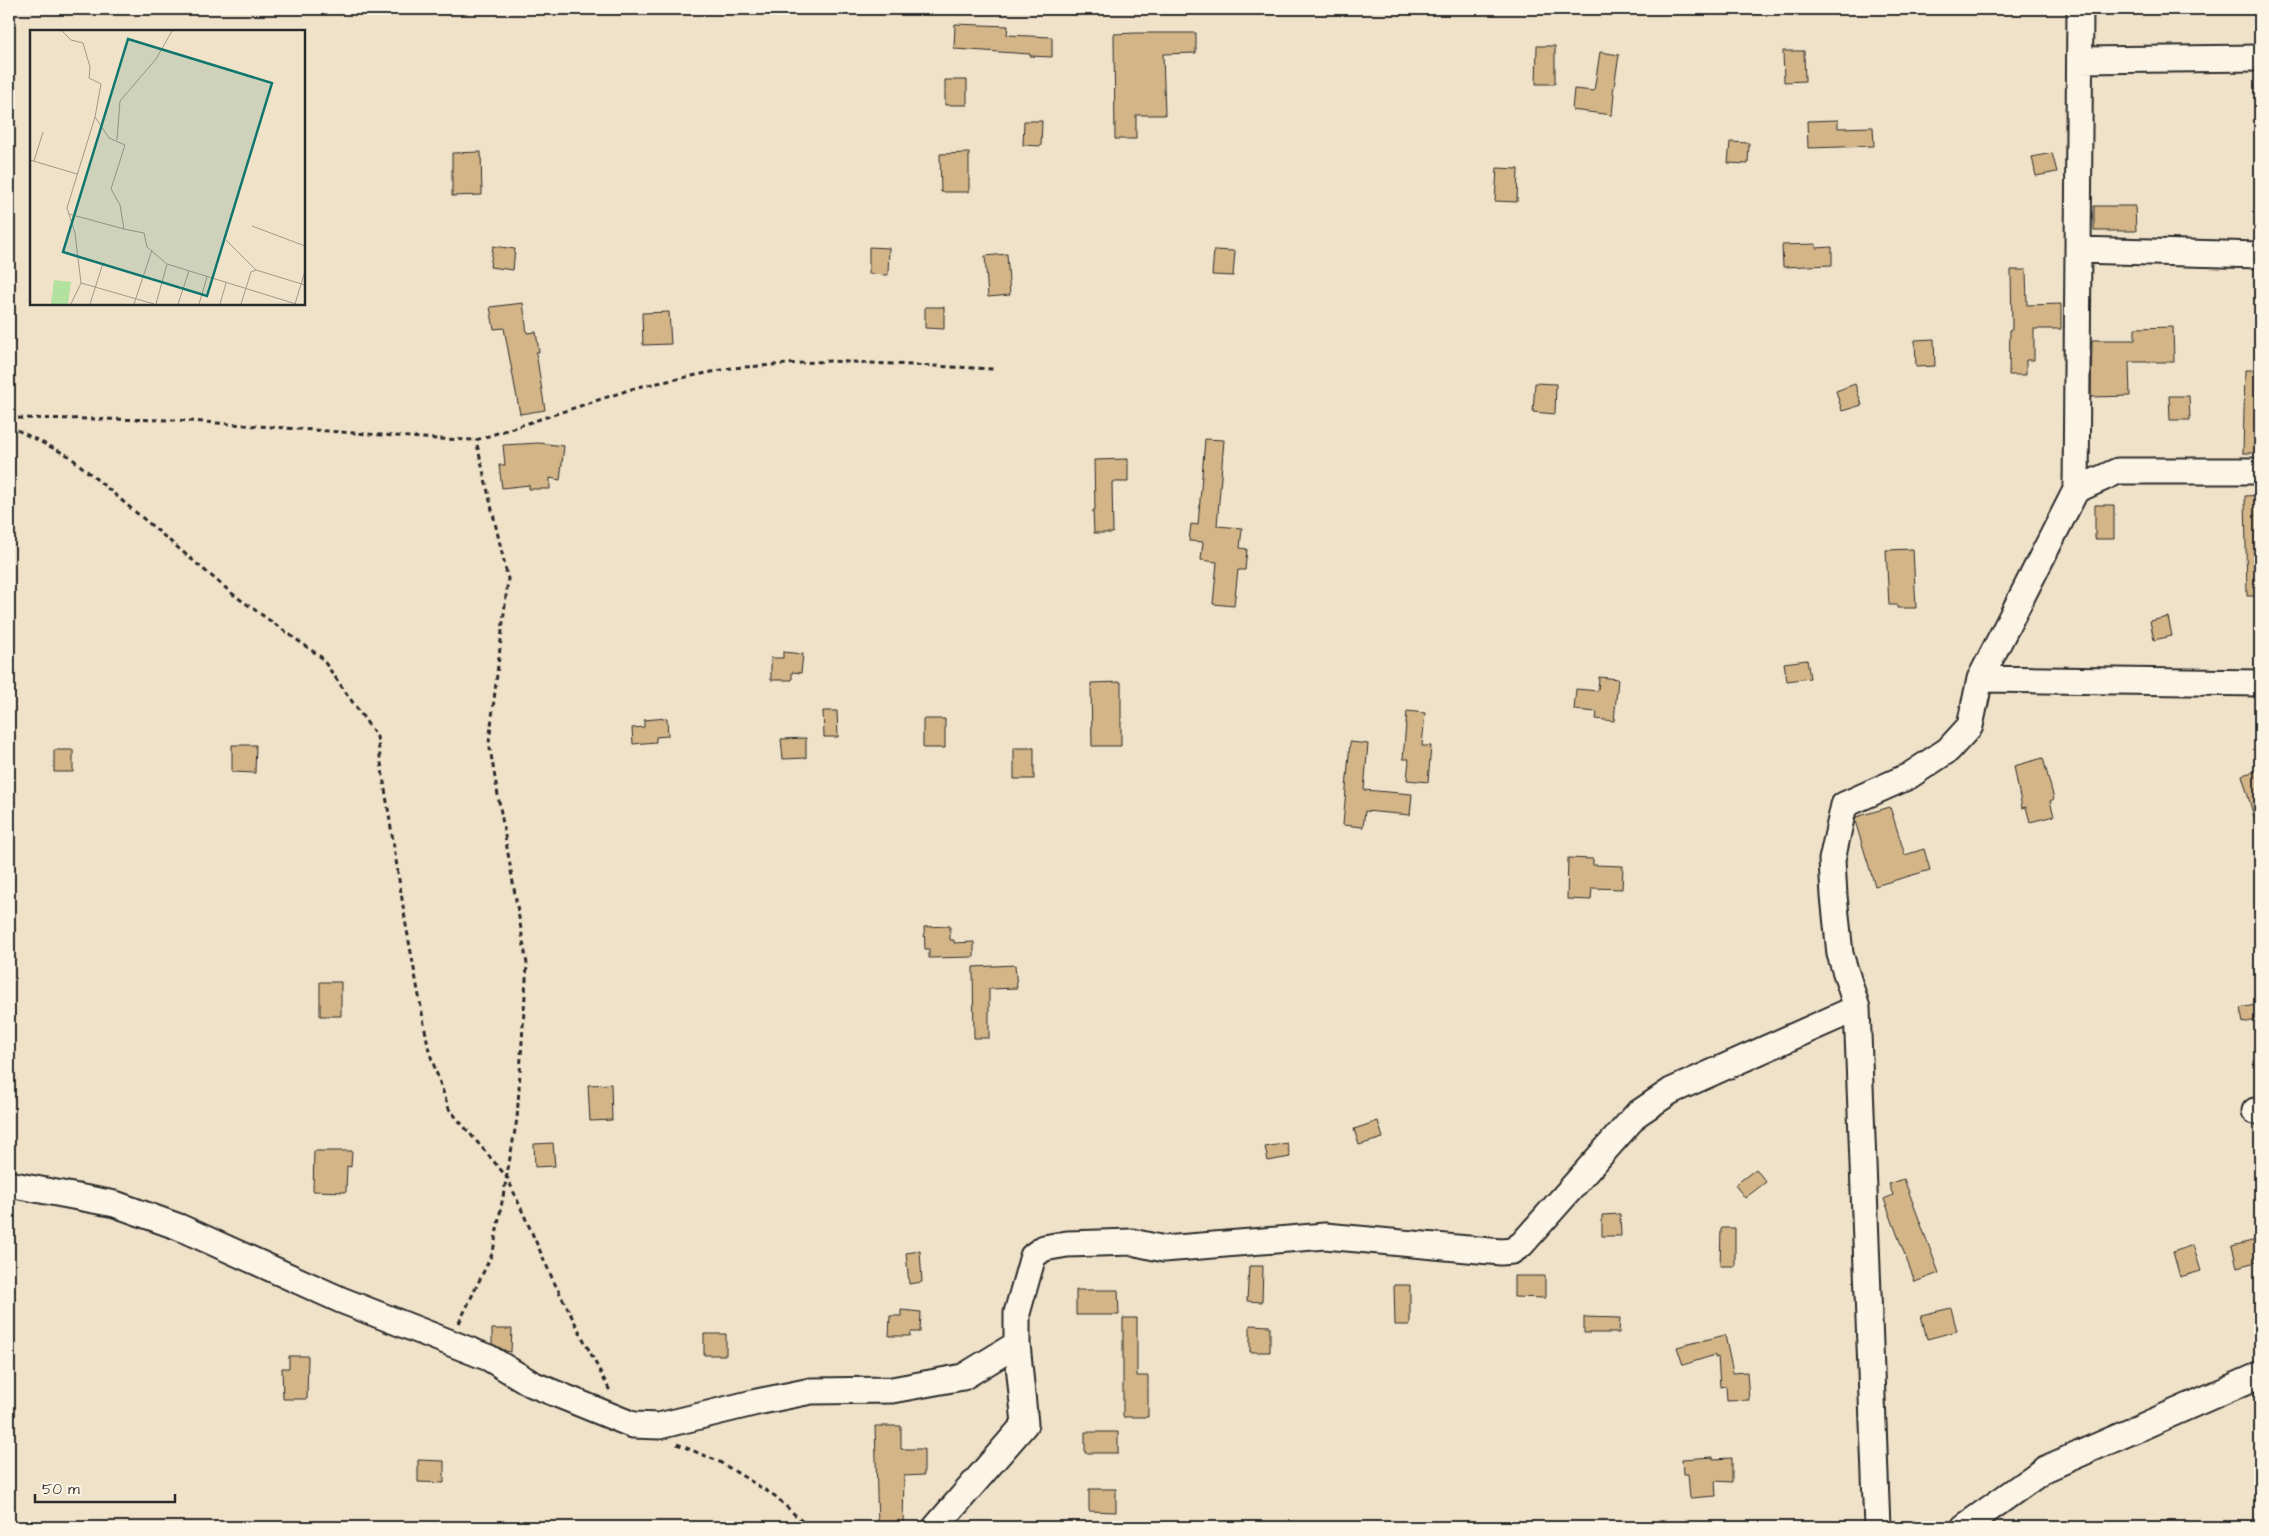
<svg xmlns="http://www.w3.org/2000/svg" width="2269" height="1536" font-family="'Architects Daughter',sans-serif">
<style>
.building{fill:#d3b587;stroke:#2b2b2b}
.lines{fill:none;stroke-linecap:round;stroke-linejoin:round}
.minor-casing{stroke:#2b2b2b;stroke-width:29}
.path{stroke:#2b2b2b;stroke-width:3;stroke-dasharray:5 4;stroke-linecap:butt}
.minor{stroke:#fcf5e5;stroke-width:25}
.inset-road{fill:none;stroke:#a1998a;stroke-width:1}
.view{fill:#0f766e;fill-opacity:0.15;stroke:#0f766e;stroke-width:2.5}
.inset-edge{fill:none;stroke:#2b2b2b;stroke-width:2.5}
</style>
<rect width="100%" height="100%" fill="#f0e2c9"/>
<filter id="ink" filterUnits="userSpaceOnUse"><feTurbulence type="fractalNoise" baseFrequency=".02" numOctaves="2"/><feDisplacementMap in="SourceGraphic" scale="10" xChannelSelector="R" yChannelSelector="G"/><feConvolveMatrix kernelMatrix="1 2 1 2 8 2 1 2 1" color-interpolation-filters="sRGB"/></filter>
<g filter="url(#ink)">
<!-- building -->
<path class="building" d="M955 24 1008 26 1007 35 1052 37V57L1030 56V54L954 49Z
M1135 33H1196V53L1163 54 1165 115H1136V139H1115L1114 34Z
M1537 46H1555V84H1536Z
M1783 51H1804L1805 81 1784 82Z
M1600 52 1619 55 1613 93 1614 94 1612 115 1572 110 1574 89 1594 91Z
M945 80H967V105H945Z
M1838 120V128L1873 127 1874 146 1808 148 1807 121Z
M1024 121H1042L1041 146 1023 145Z
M1730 142 1749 143 1748 164 1728 163Z
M481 152 482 195 452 196V153Z
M969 153V192H941L940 154Z
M2052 153 2057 172 2036 176 2032 157Z
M1497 168 1518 169 1517 202 1495 201Z
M2094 206H2135L2136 231H2094Z
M1816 244V248L1832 247V265L1783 267 1782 245Z
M493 246 515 249 513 270 490 267Z
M869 247 889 248 888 275 869 274Z
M1214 250 1235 251 1233 276 1212 275Z
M1007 254 1010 295 988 297 985 256Z
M2011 270H2026L2027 305 2061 304V329H2034V360H2026V375H2009L2010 330H2012Z
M523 303 527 333 536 332 539 352H536L545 410 520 414 504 328 494 329 490 307Z
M925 307H944V329L925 328Z
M669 312 671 344 643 345 642 313Z
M2173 327 2174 362H2129L2130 396 2091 397 2092 340H2135V328Z
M1934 339 1935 366 1916 367 1915 340Z
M2245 370H2260V453H2243Z
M1535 383 1556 384 1555 414 1533 412Z
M1855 384 1862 405 1842 411 1836 391Z
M2169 396H2189L2190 420H2170Z
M1205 439 1224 440 1217 526 1242 528 1240 548 1247 549 1245 570H1238L1234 606 1213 604 1217 562 1201 560 1203 542 1189 541 1191 524 1198 525Z
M539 443 564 446 560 480 550 478V489H529V485L502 488 499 465H505L503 445Z
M1128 459V482H1112L1113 533H1094L1093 510H1095L1094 460Z
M2260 495V596H2247L2245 496Z
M2095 505H2114V539H2095Z
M1913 549 1916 608H1897V605H1889L1886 550Z
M2168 617 2172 636 2154 640 2150 621Z
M783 652 803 654 801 673 792 672V680H771V658H783Z
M1807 660 1810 678 1787 681 1784 663Z
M1599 677 1618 679 1614 721 1596 719 1597 712 1574 710 1576 689 1598 691Z
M1121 682V746H1092L1091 683Z
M823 711H837L838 737H824Z
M1407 711 1425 713 1422 746H1431L1428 782 1407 780 1409 759H1403Z
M667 718 668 736 656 737V742L633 744 632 728 644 727V720Z
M923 719H945V748H923Z
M806 738V758L783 759 781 739Z
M1350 742 1368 744 1364 790 1412 794 1410 815 1365 811 1363 827 1343 825Z
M232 745H256L255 773 232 772Z
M1014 748H1034V779H1014Z
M54 750H73V772H54Z
M2043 758 2054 799 2050 801 2054 816 2030 822 2026 807 2022 808 2014 766Z
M2260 770V823L2256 824 2242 775Z
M1890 807 1905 855 1924 849 1930 870 1875 886 1855 821 1856 817Z
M1568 858 1593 859V865L1623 866 1622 889 1592 888 1591 900 1567 899Z
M950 926V940H954V943L974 942V957L929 958V949H925L924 927Z
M1015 965 1017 988 989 989V1038H974L973 967Z
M320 982H341V1016H320Z
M2260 1004V1019L2243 1023 2240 1008Z
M611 1084 612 1120 590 1121 588 1085Z
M1378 1121 1383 1138 1359 1145 1354 1129Z
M553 1143 555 1166 535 1167 534 1144Z
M1287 1143 1290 1157 1268 1161 1265 1147Z
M314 1151H352L351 1167 347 1166 346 1192 313 1191Z
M1756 1169 1766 1182 1745 1198 1735 1185Z
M1904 1179 1939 1273 1915 1282 1884 1199 1893 1195 1889 1184Z
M1620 1214 1621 1236H1602V1215Z
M1721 1228H1735V1266H1720Z
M2260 1239V1261L2237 1267 2232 1246Z
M2193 1245 2201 1271 2180 1277 2173 1252Z
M920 1251 922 1282 909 1284 906 1253Z
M1249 1266H1263L1262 1302 1247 1301Z
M1514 1276H1545V1298L1514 1297Z
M1394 1285H1410V1325H1395Z
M1076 1290H1118L1119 1315H1076Z
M1951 1308 1957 1331 1927 1339 1921 1315Z
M901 1310 921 1312 920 1332H911L910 1336H889L890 1316H901Z
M1584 1317 1620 1318 1619 1333H1584Z
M1123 1318H1137V1376H1148V1417H1123Z
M1250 1325 1270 1326V1352H1250Z
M492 1329H512L511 1352 506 1351 492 1344Z
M704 1334H726V1355H704Z
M1725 1335 1733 1373 1747 1372 1749 1400 1727 1401 1726 1386 1720 1387 1718 1357 1715 1358V1355L1683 1365 1677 1347Z
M289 1356H308L307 1399H283L282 1368H289Z
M875 1426H901V1449H924V1475L904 1476 903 1527H878Z
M1085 1432H1118V1453H1085Z
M1713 1457V1459L1732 1458V1482L1715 1481 1716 1496 1690 1498 1688 1474H1683L1682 1459Z
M418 1460 444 1461V1483L418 1482Z
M1089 1489H1116V1512L1089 1511Z"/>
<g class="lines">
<defs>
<path id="minor" d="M2080 60 2260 58
M2078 250 2260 255
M2076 490 2118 471H2260
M1980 679 2260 683
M1857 1008 1877 1527
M2255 1111H2260
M9 1184 115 1204 179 1227 341 1300 489 1358 532 1384 633 1425 659 1426 757 1402 811 1391 892 1390 963 1377 1017 1344
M936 1527 1025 1424 1017 1344V1313L1033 1256 1044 1248 1067 1244 1132 1242 1164 1249 1325 1236 1501 1252 1512 1251 1522 1244 1637 1114 1671 1091 1857 1008 1840 954 1834 896 1832 860 1844 805 1909 776 1948 750 1970 726 1980 679 2076 490 2080 9
M1964 1527 2045 1469 2260 1375"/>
</defs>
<!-- minor casing -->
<use href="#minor" class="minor-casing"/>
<!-- path -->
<path class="path" d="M9 418 176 420 437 439 476 440 638 387 731 368 830 361 994 369
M9 426 69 456 234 595 321 657 377 737 406 925 429 1051 449 1109 507 1177 553 1280 611 1393
M459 1323 493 1252 517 1119 527 964 489 743 508 579 476 440
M677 1444 718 1461 775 1496 808 1527"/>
<!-- minor -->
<use href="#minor" class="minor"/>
</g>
</g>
<!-- overview -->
<g transform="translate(30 30)">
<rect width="275" height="275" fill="#f0e2c9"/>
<path d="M24 250 41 252 38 274H21Z" fill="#b2e1a0"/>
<path class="inset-road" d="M32 1 41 10 53 13 60 37 59 48 71 54 65 87 79 108 95 115 81 159 90 175 94 199 114 203 117 217 137 234 266 274M87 110 90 71 126 29 142 1M0 130 47 144M4 131 13 102M39 184 94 199M222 196 275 216M196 210 226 240 275 255M51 253 124 274M41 274 51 253 45 203 37 178 65 87M60 274 73 233M104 274 122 220M126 274 137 234M148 274 159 241M169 274 177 247M190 274 196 253M211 274 221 242 226 240M265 274 275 241"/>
<path class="view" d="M98 9 242 53 177 266 33 222Z"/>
<rect width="275" height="275" class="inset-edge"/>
</g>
<!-- margin -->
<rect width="2269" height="1536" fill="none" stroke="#fcf5e5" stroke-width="30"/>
<rect x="15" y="15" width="2239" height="1506" fill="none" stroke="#2b2b2b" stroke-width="2" filter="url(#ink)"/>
<!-- scale -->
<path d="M35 1494v8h140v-8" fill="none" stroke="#2b2b2b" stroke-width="2.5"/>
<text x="42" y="1494" font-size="15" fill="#2b2b2b" stroke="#fcf5e5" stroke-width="4" paint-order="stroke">50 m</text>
</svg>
